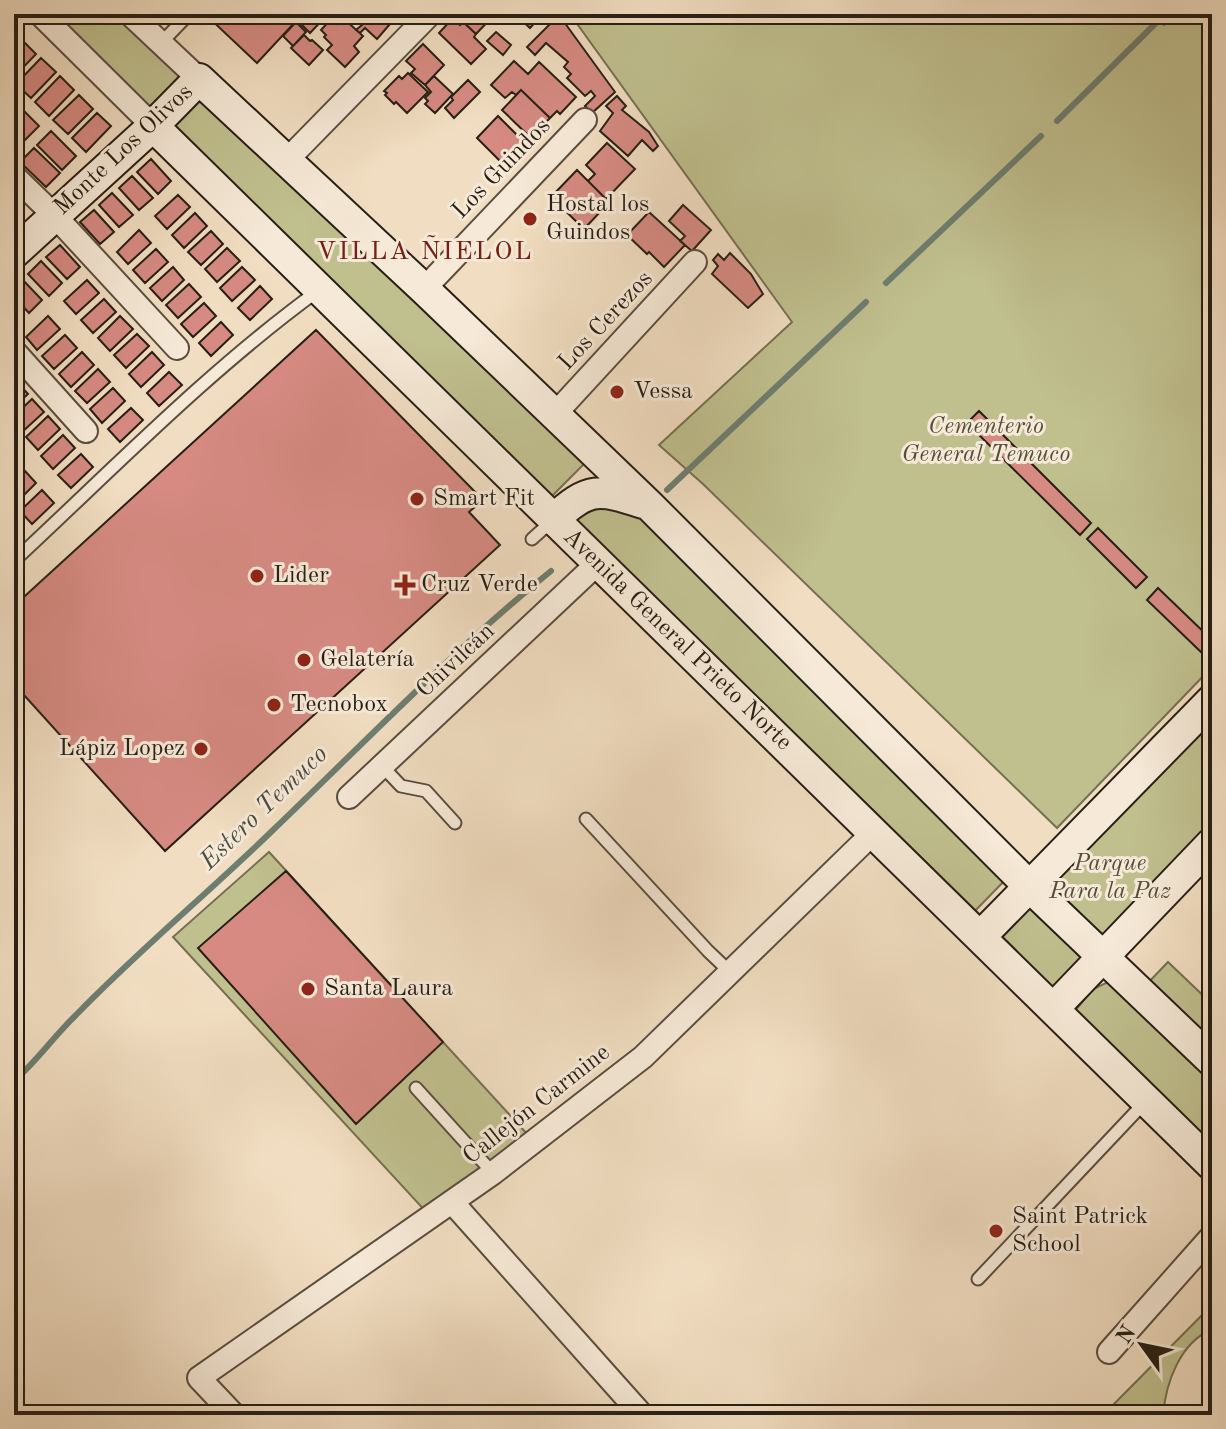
<svg xmlns="http://www.w3.org/2000/svg" width="1226" height="1429" font-family="'Old Standard TT',serif">
<style>
.green{fill:#c0bf8e;stroke:#746f52;stroke-width:2}
.lines{fill:none;stroke-linecap:round;stroke-linejoin:round}
.stream{stroke:#6d7e70;stroke-width:6}
.building{fill:#d68a82;stroke:#271f15;stroke-width:2}
.lane-casing{stroke:#5a4e40;stroke-width:15}
.street-casing{stroke:#5a4e40;stroke-width:26}
.secondary-casing{stroke:#271f15;stroke-width:34}
.lane{stroke:#f6e9d7;stroke-width:11}
.street{stroke:#f6e9d7;stroke-width:22}
.secondary{stroke:#f6e9d7;stroke-width:30}
.poi-dot{fill:#8f2418;stroke:#f6e9d7;stroke-width:3}
.labels{text-anchor:middle;dominant-baseline:central;stroke-width:6;stroke-linejoin:round;paint-order:stroke}
.street-label{font-size:24px;fill:#271f15;stroke:#f6e9d7}
.poi-label{font-size:24px;fill:#271f15;stroke:#f6e9d7;text-anchor:start}
.park-label{font-size:24px;font-style:italic;fill:#554f39;stroke:#f6e9d7}
.neighbourhood-label{font-size:26px;letter-spacing:2px;fill:#7a1f14;stroke:#f6e9d7}
.water-label{font-size:26px;font-style:italic;fill:#4a4e43;stroke:#f6e9d7}
</style>
<rect width="100%" height="100%" fill="#f1ddc1"/>
<filter id="stains"><feTurbulence type="fractalNoise" baseFrequency=".0025" numOctaves="4"/><feColorMatrix values="0 0 0 0 .2 0 0 0 0 .09 0 0 0 0 .02 0 0 0 .5 -.17"/></filter>
<radialGradient id="worn" r=".72"><stop offset=".6" stop-color="#630" stop-opacity="0"/><stop offset="1" stop-color="#630" stop-opacity=".3"/></radialGradient>
<!-- green -->
<path class="green" d="M48 14H125L190 79 152 117Z
M570 14H1153L1164 25 1177 14H1212V667L1057 828 703 484 659 445 792 322Z
M198 97 212 98 585 463 550 498 177 133 174 123Z
M586 503 634 504 1012 873 970 916 567 516Z
M1212 714V830L1105 945 1041 886Z
M269 852 530 1137 428 1214 173 937Z
M1037 897 1093 951 1050 996 994 939Z
M1168 962 1212 1004V1050L1145 986Z
M1119 977 1212 1068V1153L1074 1012 1093 989Z
M1212 1305V1329C1180 1343 1166 1382 1163 1415H1120L1111 1407Z"/>
<g class="lines">
<!-- stream -->
<path class="stream" d="M1057 121 1165 14
M886 283 1041 136
M667 490 866 302
M14 1081C37 1061 54 1036 76 1015 138 951 207 894 271 832 363 744 452 651 551 571"/>
</g>
<!-- building -->
<path class="building" d="M205 14H290L297 20 257 63Z
M304 14H336L332 18 328 14 310 33 297 20Z
M366 14H379L390 24 377 39 365 28 360 33 356 30 362 25 359 22Z
M459 14H495L476 34 457 16Z
M518 14H533L538 19 530 28 517 16Z
M559 15 615 92 592 113 585 106 595 96 591 91 585 96 567 78 571 74 564 67 568 62 546 43 535 55 527 47Z
M342 17 363 36 354 46 359 52 345 67 327 50 332 45 324 37 326 35 321 30 331 19 336 24Z
M453 18 460 25 463 22 476 34 474 37 486 49 471 64 439 33Z
M296 22 306 32 293 46 283 36Z
M496 32 511 45 503 55 487 41Z
M304 35 310 41 312 40 323 50 309 65 291 48Z
M22 40 36 54 14 77V48Z
M423 44 444 65 425 85 411 73 415 69 406 61Z
M41 58 56 72 31 98 16 84Z
M514 61 528 74 539 62 576 97 560 114 557 111 550 118 521 90 516 95 512 92 505 98 491 85Z
M408 73 428 92 407 113 396 102 394 104 385 95 387 93 384 91 399 76 402 79Z
M60 76 74 90 49 116 35 102Z
M434 76 453 94 435 113 425 104 428 101 425 98 431 92 425 85Z
M468 80 480 92 454 118 445 108 453 100 451 97Z
M521 90 550 118 531 138 502 110Z
M79 95 93 109 68 134 53 120Z
M617 96 626 106 622 110 649 132 658 146 653 151 642 140 628 156 600 131 613 113 606 106Z
M25 112 39 126 14 151V123Z
M97 113 111 126 86 152 72 138Z
M498 116 526 144 504 165 477 138Z
M51 131 76 156 62 170 37 145Z
M607 143 635 169 606 199 588 181 595 174 586 165Z
M34 148 60 173 46 187 20 162Z
M151 159 171 181 158 194 137 172Z
M577 170 606 199 599 207 602 210 584 229 551 197Z
M132 176 153 198 139 210 119 188Z
M112 193 133 215 119 227 99 205Z
M178 195 190 207 167 229 155 216Z
M683 205 711 230 692 251 680 241 685 236 669 221Z
M94 210 114 232 100 244 80 222Z
M649 212 685 245 664 267 649 252 647 254 627 235Z
M195 213 207 226 184 248 172 235Z
M139 230 151 243 128 264 117 252Z
M211 231 223 244 201 265 188 252Z
M60 245 80 267 67 279 46 257Z
M227 248 240 261 217 282 205 269Z
M156 249 168 262 145 283 133 270Z
M730 253 751 274 763 294 748 308 712 274 718 266 713 260 718 254 724 260Z
M41 261 62 283 49 296 28 274Z
M173 267 184 280 162 301 150 288Z
M242 267 255 280 232 301 220 288Z
M21 278 42 300 29 313 14 297V285Z
M87 280 99 293 76 314 64 301Z
M189 284 201 297 178 318 166 305Z
M260 286 272 299 250 320 238 308Z
M104 299 116 312 93 333 81 320Z
M204 303 216 316 193 337 181 324Z
M48 316 60 329 37 350 26 337Z
M120 316 133 329 110 351 98 338Z
M221 322 233 335 211 356 199 343Z
M316 330 483 500 469 512 500 545 165 851 14 684V606Z
M137 334 149 346 126 368 114 355Z
M65 335 77 348 54 369 42 356Z
M82 352 94 365 71 387 59 374Z
M152 352 164 365 141 387 129 374Z
M98 369 110 382 87 403 75 391Z
M169 372 182 385 159 406 147 393Z
M16 381 28 394 14 407V383Z
M113 388 125 401 102 423 90 409Z
M32 399 44 412 21 433 14 425V416Z
M131 408 143 420 120 442 108 429Z
M979 411 1091 523 1080 535 967 423Z
M48 416 60 429 38 450 26 437Z
M63 435 75 448 53 469 41 456Z
M81 454 93 467 71 488 58 475Z
M25 471 36 483 14 505V481Z
M42 490 54 503 32 524 20 511Z
M1098 528 1147 577 1136 588 1087 539Z
M1158 588 1212 640V647L1209 650 1206 647 1201 652 1147 600Z
M286 871 443 1042 356 1124 198 948Z"/>
<g class="lines">
<defs>
<path id="lane" d="M161 43 189 14
M532 539 553 520
M14 561C113 469 209 370 319 290
M382 766 401 786 426 791 455 823
M586 819 708 951 730 972
M416 1088 493 1173
M978 1279 1146 1101"/>
<path id="street" d="M40 14 153 126
M130 14 199 79
M287 160 430 14
M14 176 55 216 177 348
M424 289 585 120
M14 351 86 431
M555 414 695 262
M349 797 598 563
M452 1202 642 1415
M1109 1352 1212 1236
M234 1415 199 1378 493 1173 643 1057 873 833"/>
<path id="secondary" d="M153 126 1212 1165
M14 253 153 126 199 79 424 289 649 505 1030 887 1212 1061
M553 520C589 486 599 489 643 503
M980 937 1212 700
M1053 1009 1212 843"/>
</defs>
<!-- lane casing -->
<use href="#lane" class="lane-casing"/>
<!-- street casing -->
<use href="#street" class="street-casing"/>
<!-- secondary casing -->
<use href="#secondary" class="secondary-casing"/>
<!-- lane -->
<use href="#lane" class="lane"/>
<!-- street -->
<use href="#street" class="street"/>
<!-- secondary -->
<use href="#secondary" class="secondary"/>
</g>
<!-- markers -->
<g class="poi-dot">
<circle cx="530" cy="219" r="8"/>
<circle cx="617" cy="392" r="8"/>
<circle cx="417" cy="499" r="8"/>
<circle cx="257" cy="576" r="8"/>
<path d="M401 573h8v8h8v8h-8v8h-8v-8h-8v-8h8z"/>
<circle cx="304" cy="660" r="8"/>
<circle cx="274" cy="705" r="8"/>
<circle cx="201" cy="749" r="8"/>
<circle cx="308" cy="989" r="8"/>
<circle cx="996" cy="1231" r="8"/>
</g>
<g class="labels">
<!-- street labels -->
<g class="street-label">
<text transform="translate(124 150) rotate(-43)">Monte Los Olivos</text>
<text transform="translate(502 169) rotate(-46)">Los Guindos</text>
<text transform="translate(606 321) rotate(-47)">Los Cerezos</text>
<text transform="translate(677 640) rotate(44)">Avenida General Prieto Norte</text>
<text transform="translate(456 661) rotate(-43)">Chivilcán</text>
<text transform="translate(537 1105) rotate(-38)">Callejón Carmine</text>
</g>
<!-- poi labels -->
<g class="poi-label">
<text x="546" y="205">Hostal los<tspan x="546" dy="28">Guindos</tspan></text>
<text x="633" y="392">Vessa</text>
<text x="433" y="499">Smart Fit</text>
<text x="273" y="576">Lider</text>
<text x="421" y="585">Cruz Verde</text>
<text x="320" y="660">Gelatería</text>
<text x="290" y="705">Tecnobox</text>
<text x="185" y="749" text-anchor="end">Lápiz Lopez</text>
<text x="324" y="989">Santa Laura</text>
<text x="1012" y="1217">Saint Patrick<tspan x="1012" dy="28">School</tspan></text>
</g>
<!-- park labels -->
<g class="park-label">
<text x="986" y="427">Cementerio<tspan x="986" dy="28">General Temuco</tspan></text>
<text x="1110" y="864">Parque<tspan x="1110" dy="28">Para la Paz</tspan></text>
</g>
<!-- neighbourhood labels -->
<g class="neighbourhood-label">
<text x="425" y="252">VILLA ÑIELOL</text>
</g>
<!-- water labels -->
<g class="water-label">
<text transform="translate(264 808) rotate(-44)">Estero Temuco</text>
</g>
</g>
<!-- margin -->
<rect width="1226" height="1429" fill="none" stroke="#f1ddc1" stroke-width="48"/>
<rect x="16" y="16" width="1194" height="1397" fill="none" stroke="#271f15" stroke-width="4"/>
<rect x="24" y="24" width="1178" height="1381" fill="none" stroke="#271f15" stroke-width="2"/>
<!-- north arrow -->
<g transform="translate(1142 1345) rotate(303)" stroke="#f6e9d7" stroke-width="6" paint-order="stroke">
<path d="M0-6L14 30L0 20L-14 30Z" fill="#271f15"/>
<text y="-12" font-size="22" font-weight="bold" text-anchor="middle" fill="#271f15">N</text>
</g>
<rect width="100%" height="100%" filter="url(#stains)"/>
<rect width="100%" height="100%" fill="url(#worn)"/>
</svg>
